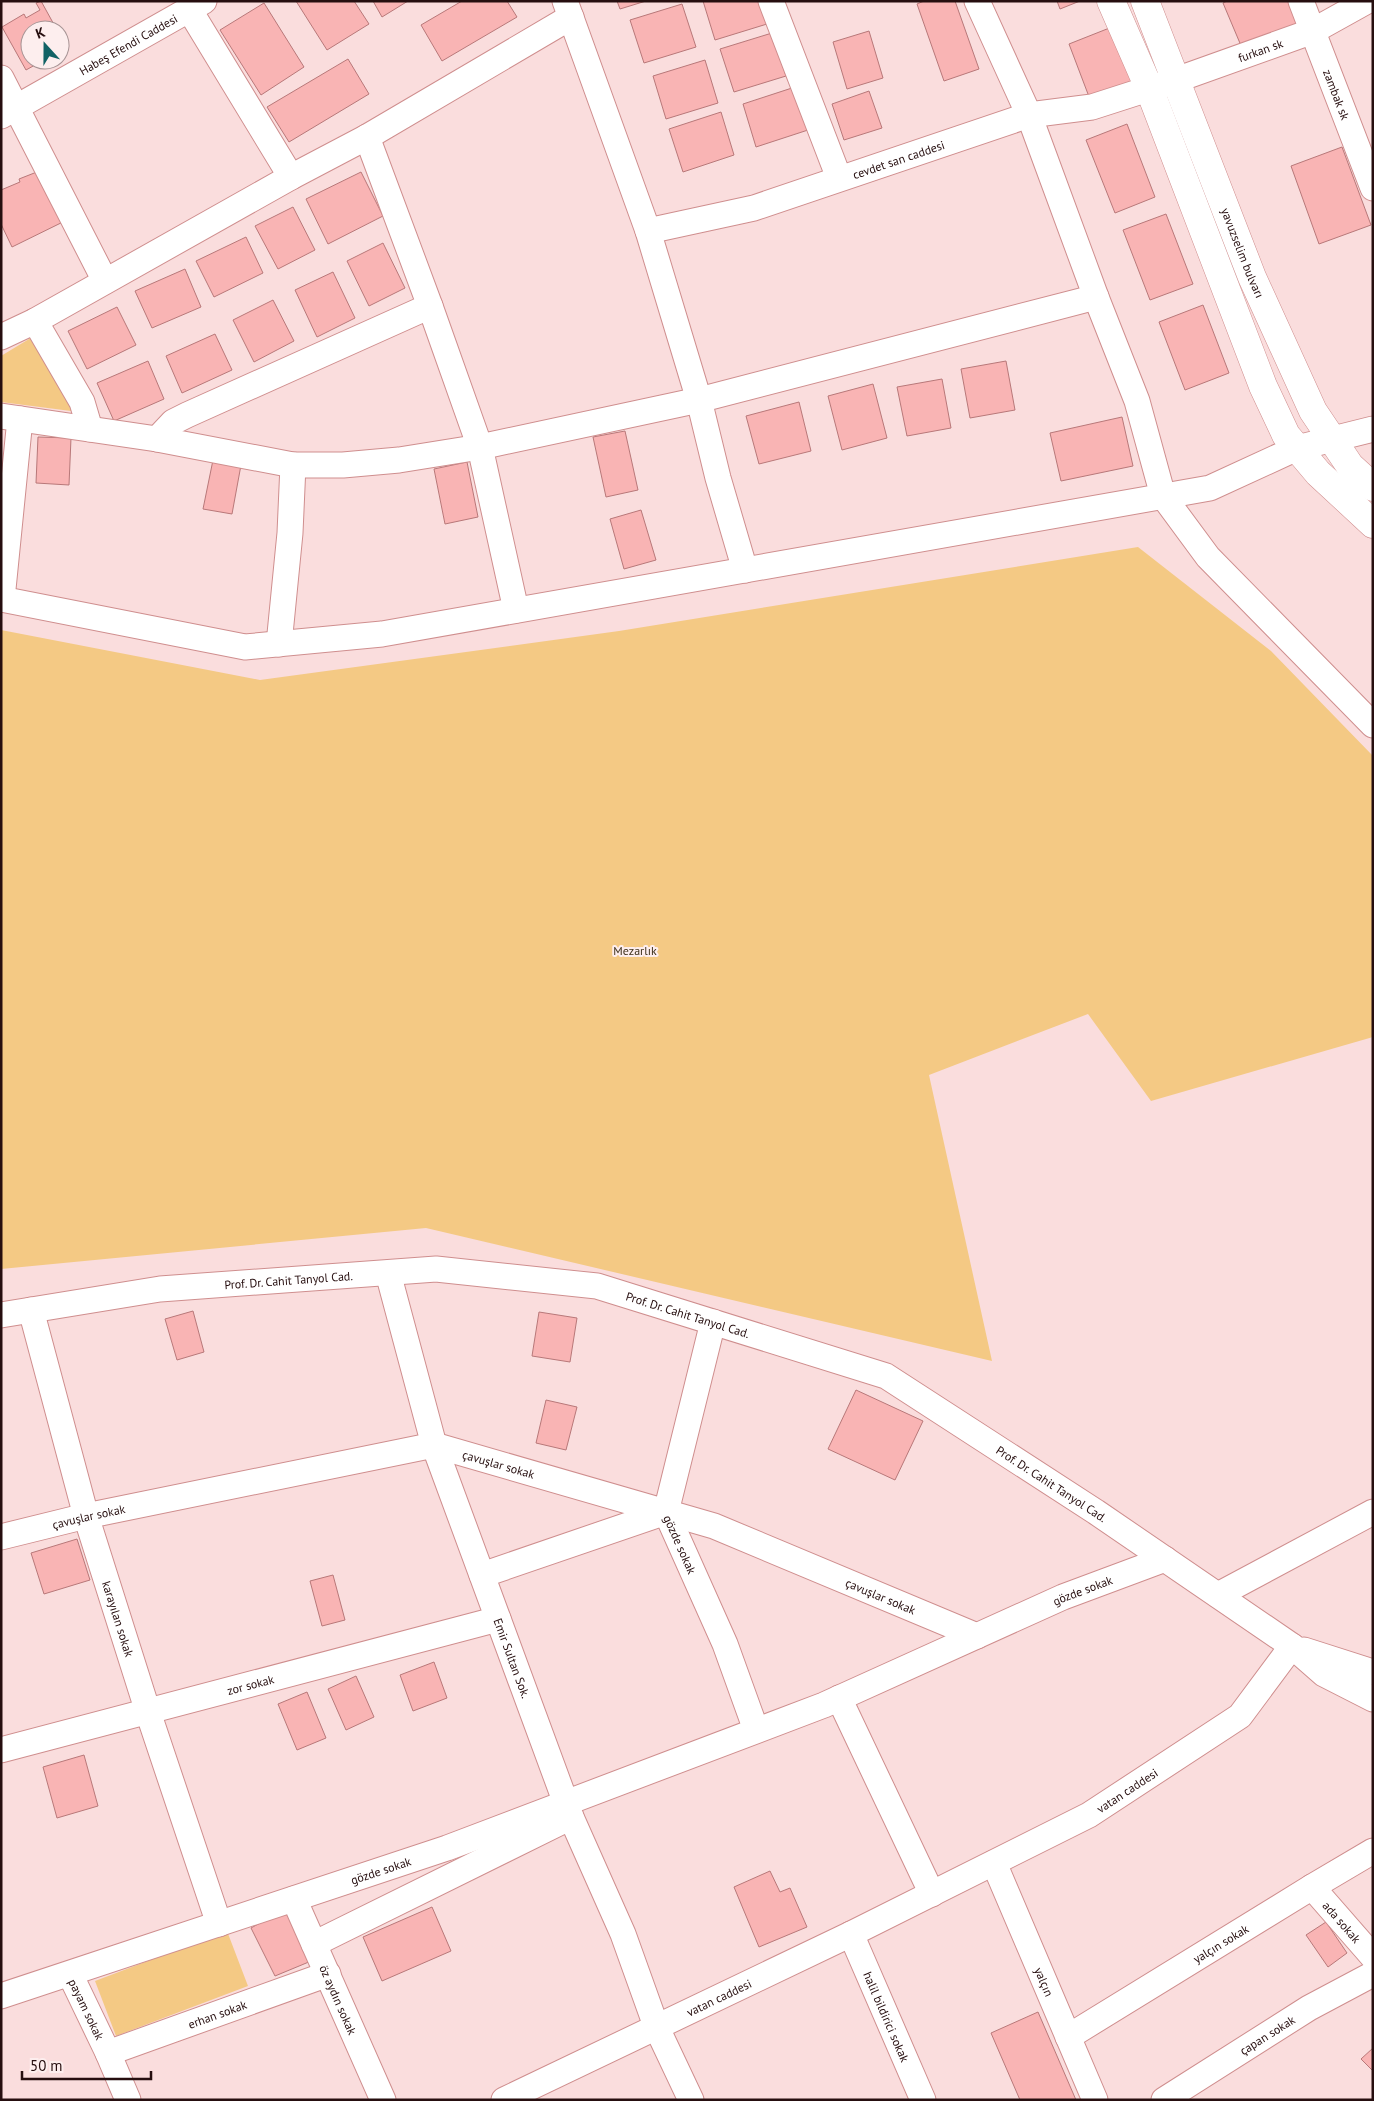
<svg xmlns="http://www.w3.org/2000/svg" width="1374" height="2101" font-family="'PT Sans',sans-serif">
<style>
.green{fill:#f4c984}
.building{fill:#f9b4b4;stroke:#b87879}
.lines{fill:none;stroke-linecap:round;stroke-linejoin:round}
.minor-casing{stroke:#cf8e8e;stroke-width:27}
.major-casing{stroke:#cf8e8e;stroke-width:29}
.minor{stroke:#fff;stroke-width:25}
.major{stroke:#fff;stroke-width:28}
.labels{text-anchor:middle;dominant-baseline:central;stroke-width:4;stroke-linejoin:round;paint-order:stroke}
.street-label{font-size:12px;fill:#260e0f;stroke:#fdeeee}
.park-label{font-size:12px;fill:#3d301b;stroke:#fdeeee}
</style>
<rect width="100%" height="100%" fill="#fadddd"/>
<!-- green -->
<path class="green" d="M34 336 77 401 71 411 1 402V356Z
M1138 547 1271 651 1373 756V1037L1151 1101 1088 1014 929 1075 992 1361 426 1228 1 1269V630L260 680 619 631Z
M227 1931 248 1986 116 2036 95 1981Z"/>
<!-- building -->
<path class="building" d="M41 1 57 30H30V60H44L26 70 2 27 24 14 26 18 40 10 36 3Z
M296 1H354L369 24 327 50Z
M373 1H408L382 17Z
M462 1H507L517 17 442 61 421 25Z
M617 1H646L620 9Z
M703 1H760L767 24 715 40Z
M924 1H955L979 69 944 81 917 4Z
M1057 1H1080L1060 9Z
M1227 1H1294L1303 23 1242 48 1223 3Z
M264 3 304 67 261 95 220 30Z
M682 4 696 47 644 63 630 20Z
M1117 25 1139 84 1091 102 1069 44Z
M869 31 883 78 847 89 833 42Z
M772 33 786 76 734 92 720 49Z
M348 59 369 94 289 142 267 107Z
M705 60 718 103 666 119 653 76Z
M795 87 808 130 756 147 743 104Z
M869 91 882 128 844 140 832 104Z
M721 112 734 155 683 172 669 129Z
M1127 124 1155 197 1115 213 1086 140Z
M1342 147 1371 225 1319 244 1291 166Z
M47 168 71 218 12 247 1 224V190L20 182 19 179Z
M361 172 383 216 328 244 306 199Z
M293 207 315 250 278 269 255 226Z
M1166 214 1193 284 1150 300 1123 230Z
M246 237 263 273 214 297 196 261Z
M383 243 405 288 369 306 347 261Z
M185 269 201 307 152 328 135 291Z
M333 272 355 318 317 337 295 290Z
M273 300 294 341 254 362 233 320Z
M1203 305 1229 373 1185 390 1159 322Z
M117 307 136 345 87 369 68 331Z
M215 334 232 370 182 393 166 356Z
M148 361 164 399 114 421 97 383Z
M1006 361 1015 410 970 418 961 369Z
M942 379 951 428 907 436 897 387Z
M873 384 887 438 842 450 828 396Z
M799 402 811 451 759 464 746 416Z
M1122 417 1133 466 1061 481 1050 433Z
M625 431 638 490 606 497 593 437Z
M38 437 71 438 69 485 36 483Z
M213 460 241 465 232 514 203 509Z
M467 462 478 517 445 524 434 469Z
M641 510 656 560 624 569 610 519Z
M193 1311 204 1352 177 1360 165 1319Z
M539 1312 577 1318 570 1362 532 1356Z
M856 1390 923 1421 895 1480 828 1449Z
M546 1400 577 1407 566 1450 536 1443Z
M77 1539 90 1580 44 1594 31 1553Z
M333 1575 345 1620 322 1626 310 1581Z
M434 1662 447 1698 413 1711 400 1675Z
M356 1676 374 1717 346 1730 328 1689Z
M307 1692 326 1738 297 1750 278 1704Z
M84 1755 98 1806 57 1818 43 1767Z
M770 1871 780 1892 790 1888 807 1927 759 1947 734 1887Z
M289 1907 316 1959 275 1976 251 1928Z
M432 1907 451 1951 382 1981 363 1937Z
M1326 1922 1347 1953 1328 1967 1306 1935Z
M1038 2012 1076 2100H1020L991 2033Z
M1373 2048V2071L1361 2059Z"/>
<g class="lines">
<defs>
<g id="minor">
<path d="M565 1 648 231 699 400 718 478 745 570"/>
<path d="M771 1 839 178"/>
<path d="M977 1 1029 115 1096 297 1137 401 1163 496 1208 557 1373 725"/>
<path id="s1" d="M1301 1 1373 188"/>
<path d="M189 9 291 177"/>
<path d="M1 78 105 281"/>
<path id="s2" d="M1 116 204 1"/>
<path d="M367 137 430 306 480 447 516 610"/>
<path id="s3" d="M648 231 754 208 1029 115 1092 107 1176 80 1313 31 1367 1"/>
<path d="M35 321 82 402 90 429"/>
<path d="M1 337 35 321 291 177 367 137 571 17"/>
<path d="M1 416 157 439 293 465H343L399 460 480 447 699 400 1096 297"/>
<path d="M157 439 173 422 187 415 430 306"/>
<path d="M1 599 245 647 382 634 1210 488 1297 448 1373 429"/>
<path d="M2 599 20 419"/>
<path d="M279 644 290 533 293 465"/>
<path id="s4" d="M388 1273 434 1445 571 1817 623 1934 656 2026 691 2100"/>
<path id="s5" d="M31 1310 86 1516 148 1712 219 1924"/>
<path id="s6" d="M1 1315 160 1289 436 1269 597 1286 886 1376 1096 1512 1292 1646 1324 1674 1373 1699"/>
<path id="s7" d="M713 1322 666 1512 725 1644 756 1730"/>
<path id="s8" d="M1 1537 86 1516 434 1445 714 1526 977 1636"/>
<path d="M482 1575 666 1512"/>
<path d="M1218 1595 1373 1512"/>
<path d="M1304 1650 1373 1672"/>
<path d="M839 1698 932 1894"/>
<path id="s9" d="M1 1750 498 1619"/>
<path id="s10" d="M994 1863 1095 2100"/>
<path id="s11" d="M1312 1887 1373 1957"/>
<path id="s12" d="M294 1899 383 2100"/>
<path id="s13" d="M851 1934 923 2100"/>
<path d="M314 1944 571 1817"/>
<path id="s14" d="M70 1974 108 2053 128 2100"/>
<path id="s15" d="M1 1996 447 1848 824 1705 1063 1597 1165 1559"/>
<path id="s16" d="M1068 2037 1312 1887 1373 1851"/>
<path id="s17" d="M108 2053 328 1974"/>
<path id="s18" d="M504 2100 851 1934 1089 1815 1240 1716 1292 1646"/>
<path id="s19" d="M1164 2100 1309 2008 1373 1974"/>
</g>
<g id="major">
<path d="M1111 1 1149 88 1263 386 1286 435 1318 473 1373 524"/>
<path id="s20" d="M1145 1 1252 277 1313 411 1350 466 1373 487"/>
</g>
</defs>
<!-- minor casing -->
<use href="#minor" class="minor-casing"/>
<!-- major casing -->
<use href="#major" class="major-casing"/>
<!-- minor -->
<use href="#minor" class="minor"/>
<!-- major -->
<use href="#major" class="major"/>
</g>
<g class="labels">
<!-- street labels -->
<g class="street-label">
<text stroke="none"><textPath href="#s2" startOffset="146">Habeş Efendi Caddesi</textPath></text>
<text stroke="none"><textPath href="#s3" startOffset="640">furkan sk</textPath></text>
<text stroke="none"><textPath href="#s1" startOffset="100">zambak sk</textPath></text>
<text stroke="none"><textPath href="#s3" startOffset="261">cevdet san caddesi</textPath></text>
<text stroke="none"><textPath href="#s20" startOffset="270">yavuzselim bulvarı</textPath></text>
<text stroke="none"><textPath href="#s6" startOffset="290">Prof. Dr. Cahit Tanyol Cad.</textPath></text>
<text stroke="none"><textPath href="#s6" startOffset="695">Prof. Dr. Cahit Tanyol Cad.</textPath></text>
<text stroke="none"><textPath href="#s8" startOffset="510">çavuşlar sokak</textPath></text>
<text stroke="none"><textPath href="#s6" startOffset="1100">Prof. Dr. Cahit Tanyol Cad.</textPath></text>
<text stroke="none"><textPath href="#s8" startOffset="90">çavuşlar sokak</textPath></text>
<text stroke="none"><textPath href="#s7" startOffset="231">gözde sokak</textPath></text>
<text stroke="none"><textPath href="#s15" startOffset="1156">gözde sokak</textPath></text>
<text stroke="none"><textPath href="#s8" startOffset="915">çavuşlar sokak</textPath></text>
<text stroke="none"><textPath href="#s5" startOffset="321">karayılan sokak</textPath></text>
<text stroke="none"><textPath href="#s4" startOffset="405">Emir Sultan Sok.</textPath></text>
<text stroke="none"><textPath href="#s9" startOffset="258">zor sokak</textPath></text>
<text stroke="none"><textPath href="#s18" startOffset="696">vatan caddesi</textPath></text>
<text stroke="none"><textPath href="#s15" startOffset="400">gözde sokak</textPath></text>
<text stroke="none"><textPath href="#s11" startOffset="46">ada sokak</textPath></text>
<text stroke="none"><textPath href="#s16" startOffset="179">yalçın sokak</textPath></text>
<text stroke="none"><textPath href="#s10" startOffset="129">yalçın</textPath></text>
<text stroke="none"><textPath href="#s18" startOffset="238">vatan caddesi</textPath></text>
<text stroke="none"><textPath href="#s12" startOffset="110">öz aydın sokak</textPath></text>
<text stroke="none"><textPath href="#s14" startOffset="39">payam sokak</textPath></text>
<text stroke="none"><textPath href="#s17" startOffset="116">erhan sokak</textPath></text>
<text stroke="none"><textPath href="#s13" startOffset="90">halil bildirici sokak</textPath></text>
<text stroke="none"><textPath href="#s19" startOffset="122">çapan sokak</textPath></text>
</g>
<!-- park labels -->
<g class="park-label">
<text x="635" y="950">Mezarlık</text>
</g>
</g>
<!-- border -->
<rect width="1374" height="2101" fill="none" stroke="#260e0f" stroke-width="5"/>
<!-- north arrow -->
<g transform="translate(45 45) rotate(339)"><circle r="24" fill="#fdeeee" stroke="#a79495"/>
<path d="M0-4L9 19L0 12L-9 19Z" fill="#126265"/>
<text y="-8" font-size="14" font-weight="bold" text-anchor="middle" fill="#260e0f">K</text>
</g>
<!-- scale -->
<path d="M22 2071v8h129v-8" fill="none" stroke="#260e0f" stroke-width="2.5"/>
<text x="30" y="2071" font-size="15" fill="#260e0f" stroke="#fdeeee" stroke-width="4" paint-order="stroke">50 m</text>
</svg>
